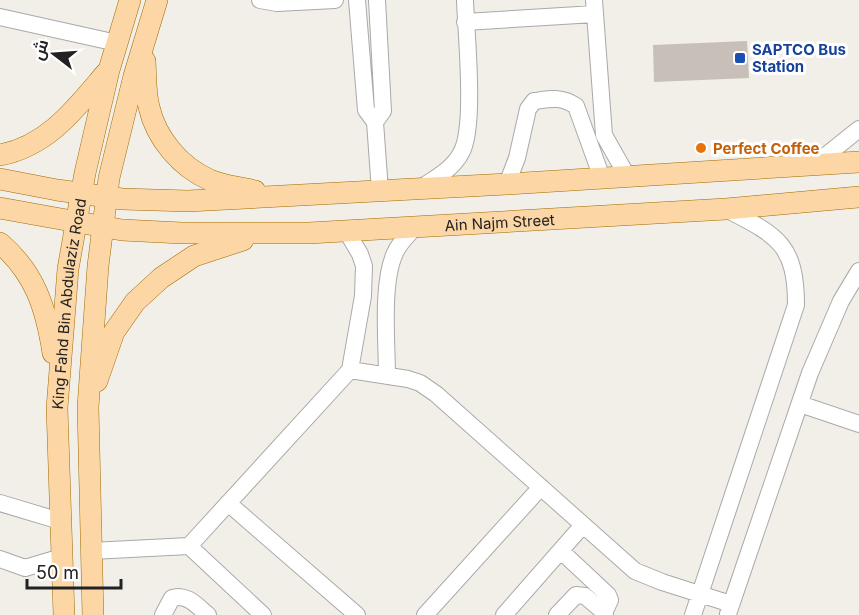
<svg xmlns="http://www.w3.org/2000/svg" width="859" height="615" font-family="Inter,Cairo,sans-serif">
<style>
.building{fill:#c7bfb8}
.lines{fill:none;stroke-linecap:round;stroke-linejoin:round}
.minor-casing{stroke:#a9a9a9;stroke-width:18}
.major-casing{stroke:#a06b00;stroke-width:22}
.minor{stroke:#fff;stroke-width:16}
.major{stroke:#fcd6a4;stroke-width:21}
.transit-dot{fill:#1a4fb4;stroke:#fff;stroke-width:2}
.food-dot{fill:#e8710a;stroke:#fff;stroke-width:2}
.labels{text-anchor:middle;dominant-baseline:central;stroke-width:6;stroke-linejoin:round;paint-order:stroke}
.transit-label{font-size:15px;font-weight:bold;fill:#164399;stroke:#fff;text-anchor:start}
.food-label{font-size:15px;font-weight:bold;fill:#c56008;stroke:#fff;text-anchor:start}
.street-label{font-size:15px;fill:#222;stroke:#fff}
</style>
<rect width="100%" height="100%" fill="#f2efe9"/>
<!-- building -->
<path class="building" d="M747 41 749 78 654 82 653 45Z"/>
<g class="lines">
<defs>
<path id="minor" d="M260 0 277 3 335 0
M357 0 366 110 375 122 380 191
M594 0 604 135 627 176
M0 17 117 43
M465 22 595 14
M375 122 383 111 377 0
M814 165 859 129
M507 184 517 158 528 109 534 101C550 99 561 96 576 106L602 178
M419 189C434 179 453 169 461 153 476 128 466 33 465 0
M350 370 408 379 420 383 436 394 635 571 662 582 731 604
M387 376C387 343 381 283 395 253 399 243 408 235 415 227
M800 404 859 424
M0 503 60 521
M228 503 357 615
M189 546 263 615
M91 551 189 546 350 370 363 296 364 266 360 254 347 232
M561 551 608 595 610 600 603 615
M0 559 25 568 62 557
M728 614 810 373 841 301 859 271
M163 615 172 598C187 593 197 606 208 615
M425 615 541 487
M504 615 583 525
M557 615 576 595 585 596 605 613
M693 615 796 305C796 243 776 235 726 209"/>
<g id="major">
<path d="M145 61C146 76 145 92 149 107 156 138 180 167 210 180 223 186 240 187 255 191"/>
<path d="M0 155C48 146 76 108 106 73"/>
<path d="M0 179 57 190 122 199 188 201 507 184 859 162"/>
<path id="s1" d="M0 208 122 230 182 233H309L726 209 859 197"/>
<path d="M0 243C35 273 46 308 53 353"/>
<path d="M97 381 114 332 135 302 161 278 194 256 243 240"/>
<path id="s2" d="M64 615 57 408 68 269 85 173 109 70 130 0"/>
<path d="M93 615 88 407 98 266 109 178 134 76 157 0"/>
</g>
</defs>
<!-- minor casing -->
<use href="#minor" class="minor-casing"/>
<!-- major casing -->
<use href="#major" class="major-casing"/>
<!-- minor -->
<use href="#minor" class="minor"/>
<!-- major -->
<use href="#major" class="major"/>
</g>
<!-- markers -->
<rect class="transit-dot" x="734" y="52" width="12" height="12" rx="3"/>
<circle class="food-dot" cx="701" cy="148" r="6"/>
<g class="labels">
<!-- transit labels -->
<g class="transit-label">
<text x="752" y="49">SAPTCO Bus<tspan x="752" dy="17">Station</tspan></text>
</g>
<!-- food labels -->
<g class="food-label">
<text x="713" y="148">Perfect Coffee</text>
</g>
<!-- street labels -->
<g class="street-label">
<text stroke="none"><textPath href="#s1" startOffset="502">Ain Najm Street</textPath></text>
<text stroke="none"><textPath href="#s2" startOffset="312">King Fahd Bin Abdulaziz Road</textPath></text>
</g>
</g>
<!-- north arrow -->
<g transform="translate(54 54) rotate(287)" stroke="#ffffff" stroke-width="4.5" paint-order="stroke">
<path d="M0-4.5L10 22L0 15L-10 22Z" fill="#222222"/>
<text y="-9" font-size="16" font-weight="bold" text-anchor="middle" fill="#222222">ش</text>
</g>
<!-- scale -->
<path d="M27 579v9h94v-9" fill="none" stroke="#222222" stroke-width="3"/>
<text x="36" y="579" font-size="18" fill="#222222" stroke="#ffffff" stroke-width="4.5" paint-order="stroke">50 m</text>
</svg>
